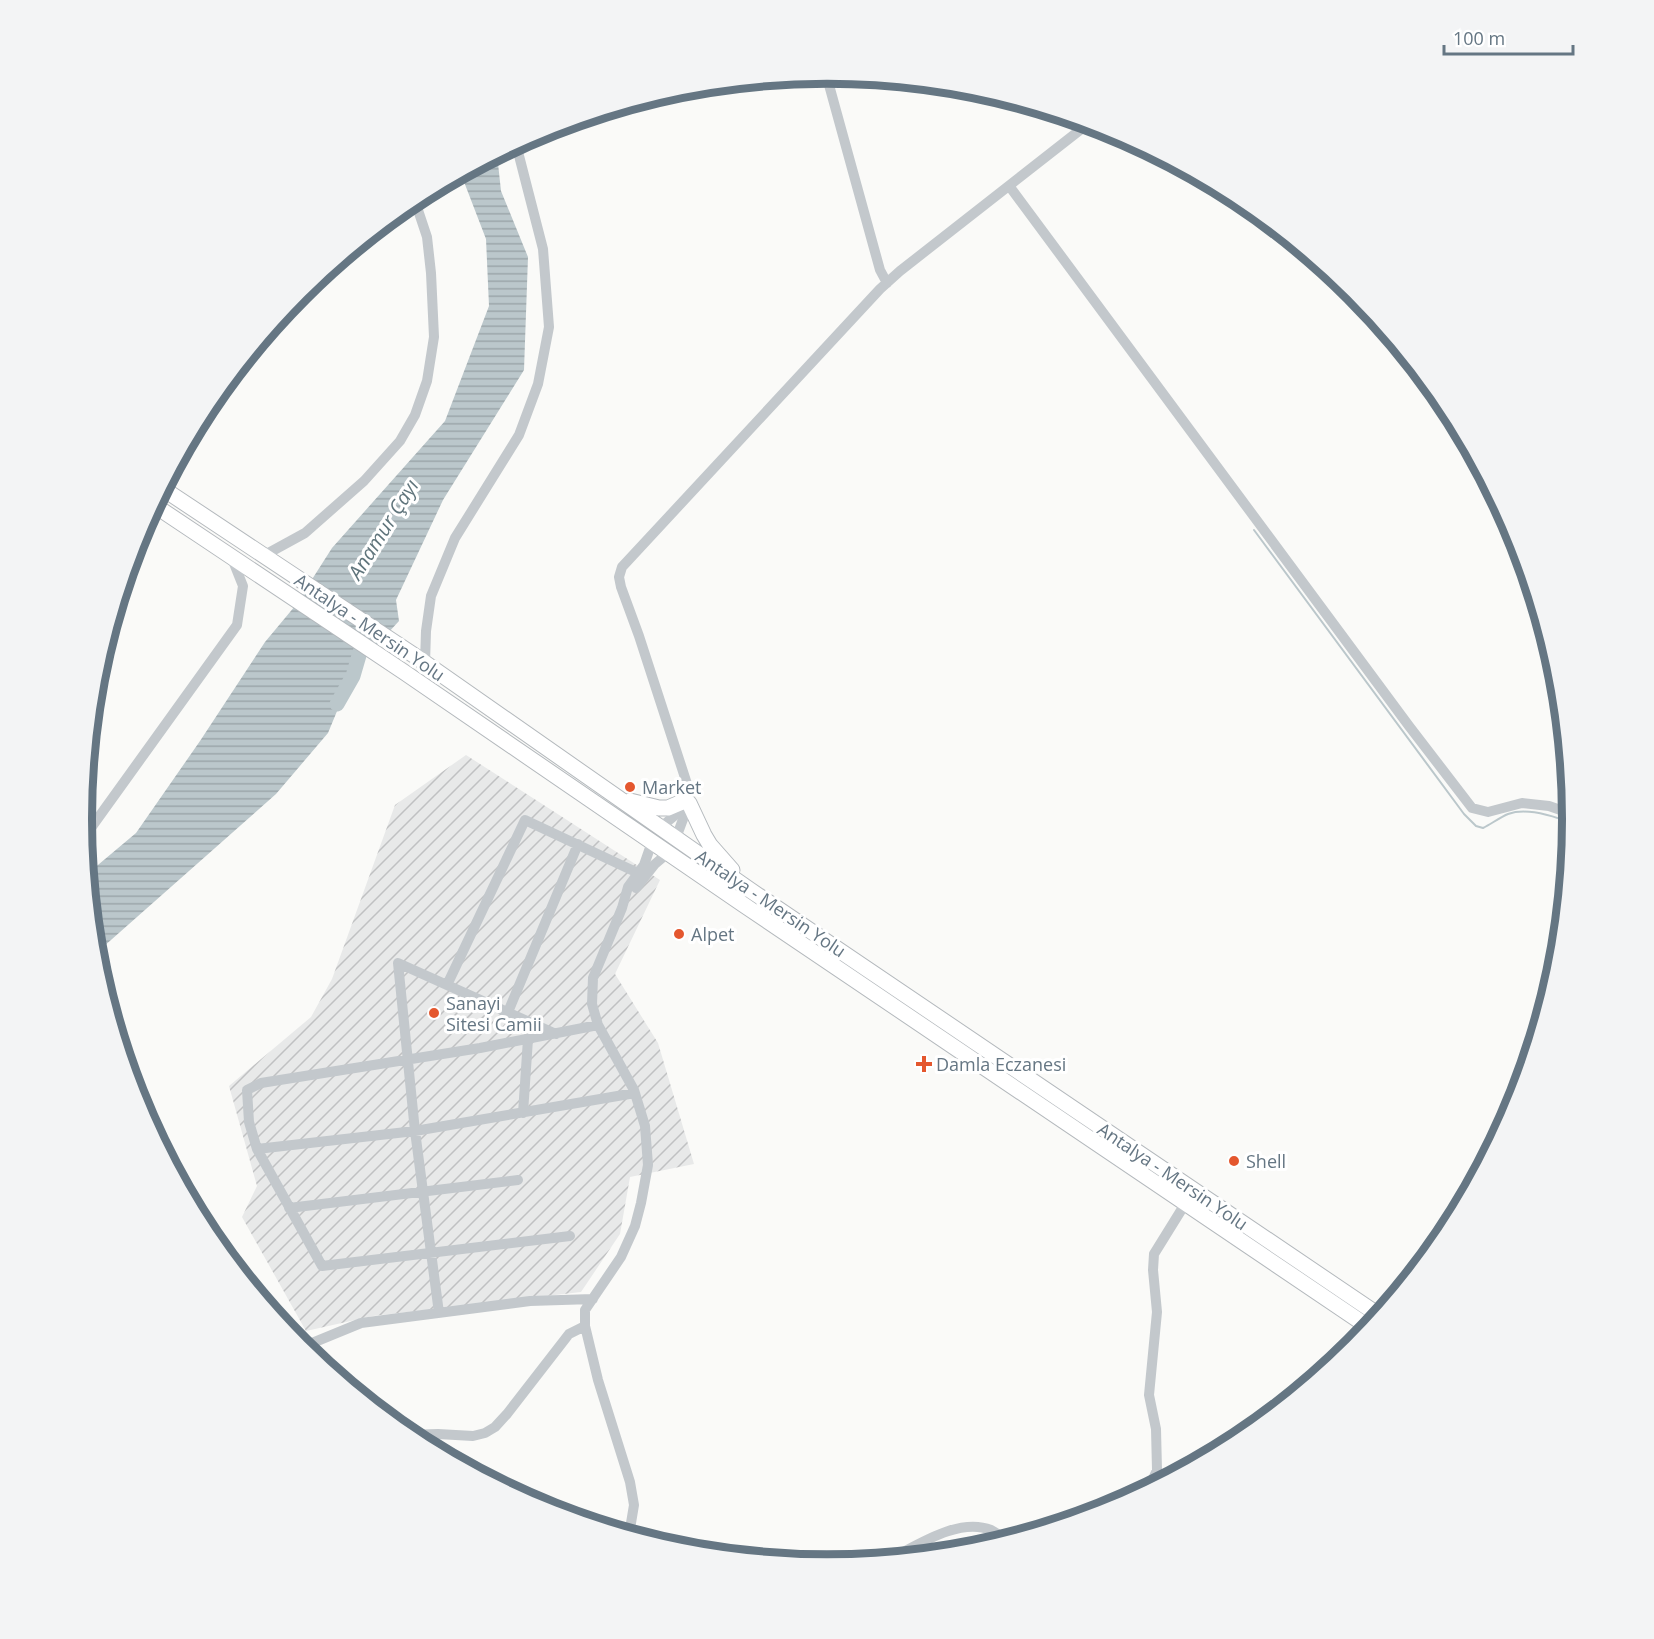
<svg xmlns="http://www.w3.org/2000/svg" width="1654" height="1639" font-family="'Open Sans',sans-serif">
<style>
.industrial{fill:url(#industrial-furrows)}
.water{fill:url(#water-rules)}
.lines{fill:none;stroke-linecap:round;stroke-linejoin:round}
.stream{stroke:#bbc7cb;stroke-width:2}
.river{stroke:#bbc7cb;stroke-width:15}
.highway-casing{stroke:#b4b9bd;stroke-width:17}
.minor{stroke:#c3c8cc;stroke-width:10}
.highway{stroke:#fff;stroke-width:15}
.poi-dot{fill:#e4572e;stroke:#fff;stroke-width:2}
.labels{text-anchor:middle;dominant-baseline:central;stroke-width:6;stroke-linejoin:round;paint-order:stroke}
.street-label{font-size:18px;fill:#657683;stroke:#fff}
.poi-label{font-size:18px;fill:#657683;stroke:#fff;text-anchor:start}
.water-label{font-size:20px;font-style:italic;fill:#60757c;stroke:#fff}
.rim{fill:none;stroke:#657683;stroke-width:8}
</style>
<defs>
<pattern id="industrial-furrows" width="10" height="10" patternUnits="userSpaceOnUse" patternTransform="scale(1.5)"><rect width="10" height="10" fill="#e8e9e9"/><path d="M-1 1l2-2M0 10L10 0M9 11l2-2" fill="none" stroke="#c0c1c2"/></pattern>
<pattern id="water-rules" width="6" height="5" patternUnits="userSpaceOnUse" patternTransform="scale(1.5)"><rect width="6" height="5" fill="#bbc7cb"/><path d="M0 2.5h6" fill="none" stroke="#9ca6aa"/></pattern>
</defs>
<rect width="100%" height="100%" fill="#fafaf8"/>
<!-- industrial -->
<path class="industrial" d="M466 755 660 880 615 974 658 1043 694 1164 630 1177 620 1234 581 1292 373 1316 306 1331 242 1217 257 1186 229 1086 311 1017 332 979 395 805Z"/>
<!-- water -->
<path class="water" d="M497 154 501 191 528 257 524 370 443 500 396 600 399 621 354 670 328 733 276 794 94 955 86 875 136 833 200 741 265 642 295 606 332 548 445 421 489 306 486 239 461 174Z"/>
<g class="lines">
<!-- stream -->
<path class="stream" d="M1254 530 1464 814 1476 826 1483 828C1491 824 1499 818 1508 814 1528 807 1554 816 1573 824"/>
<!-- river -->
<path class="river" d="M337 704 353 676 360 652"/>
<defs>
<path id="highway" d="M162 488 415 656 750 890 1380 1316
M154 505 404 672 744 905 1370 1328
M630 801 659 808H668L682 802
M689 803 704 835 710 845 732 870"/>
</defs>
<!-- highway casing -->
<use href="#highway" class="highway-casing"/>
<!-- minor -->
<path class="minor" d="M826 74 880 270 887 283
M1010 187 1409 726 1472 808 1488 812 1522 803 1549 806 1572 814
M263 556 305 533 364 481 400 441 415 415 427 381 434 337 431 273 427 237 414 198
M425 663 426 631 431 596 455 538 519 435 538 384 549 327 543 249 516 144
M661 827 673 817 682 801
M676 838 689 803V790L639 636 621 587 619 577 622 567 880 289 900 271 1089 123
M83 839 237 625 243 586 231 556
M636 888 655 864 668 853
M447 985 525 820 638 873
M508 1012 578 844
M523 1113 528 1039
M257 1149 415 1131 635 1093
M289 1208 518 1180
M570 1236 322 1266 257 1149 249 1122 247 1090 261 1083 480 1048 598 1025
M439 1313 415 1131 398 963 556 1034
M300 1348 361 1323 530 1301 593 1299
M406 1435 438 1434 473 1436 485 1433 495 1427 507 1414 569 1334 585 1326
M1148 1490 1157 1470 1156 1429 1149 1395 1157 1312 1153 1270 1154 1254 1185 1204
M629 1535 634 1505 630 1482 598 1380 585 1326V1310L621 1257 635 1226 641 1203 648 1165 645 1126 634 1090 598 1025 592 1004 593 978 622 908 628 887 644 865 652 842
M890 1559C918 1545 959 1517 991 1530 997 1533 1002 1537 1007 1541"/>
<!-- highway -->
<use href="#highway" class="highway"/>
</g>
<!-- markers -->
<g class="poi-dot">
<circle cx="630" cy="787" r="6"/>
<circle cx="679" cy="934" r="6"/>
<circle cx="434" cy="1013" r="6"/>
<path d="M921 1055h6v6h6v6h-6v6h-6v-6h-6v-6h6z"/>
<circle cx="1234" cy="1161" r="6"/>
</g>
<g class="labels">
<!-- street labels -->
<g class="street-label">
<text transform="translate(370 627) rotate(34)">Antalya - Mersin Yolu</text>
<text transform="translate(771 903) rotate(34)">Antalya - Mersin Yolu</text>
<text transform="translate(1173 1176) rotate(34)">Antalya - Mersin Yolu</text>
</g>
<!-- poi labels -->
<g class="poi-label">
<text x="642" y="787">Market</text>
<text x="691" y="934">Alpet</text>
<text x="446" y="1003">Sanayi<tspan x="446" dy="21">Sitesi Camii</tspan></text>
<text x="936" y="1064">Damla Eczanesi</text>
<text x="1246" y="1161">Shell</text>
</g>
<!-- water labels -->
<g class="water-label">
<text transform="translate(383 529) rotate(-58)">Anamur Çayı</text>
</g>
</g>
<!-- crop -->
<path d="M0 0H1654V1639H0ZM92 819a735 735 0 1 1 1470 0a735 735 0 1 1-1470 0Z" fill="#f3f4f5" fill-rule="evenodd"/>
<path class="rim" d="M92 819a735 735 0 1 1 1470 0a735 735 0 1 1-1470 0Z"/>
<!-- scale -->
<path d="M1444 45v9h129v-9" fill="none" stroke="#657683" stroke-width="3"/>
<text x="1453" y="45" font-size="18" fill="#657683" stroke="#ffffff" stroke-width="4.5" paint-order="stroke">100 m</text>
</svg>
